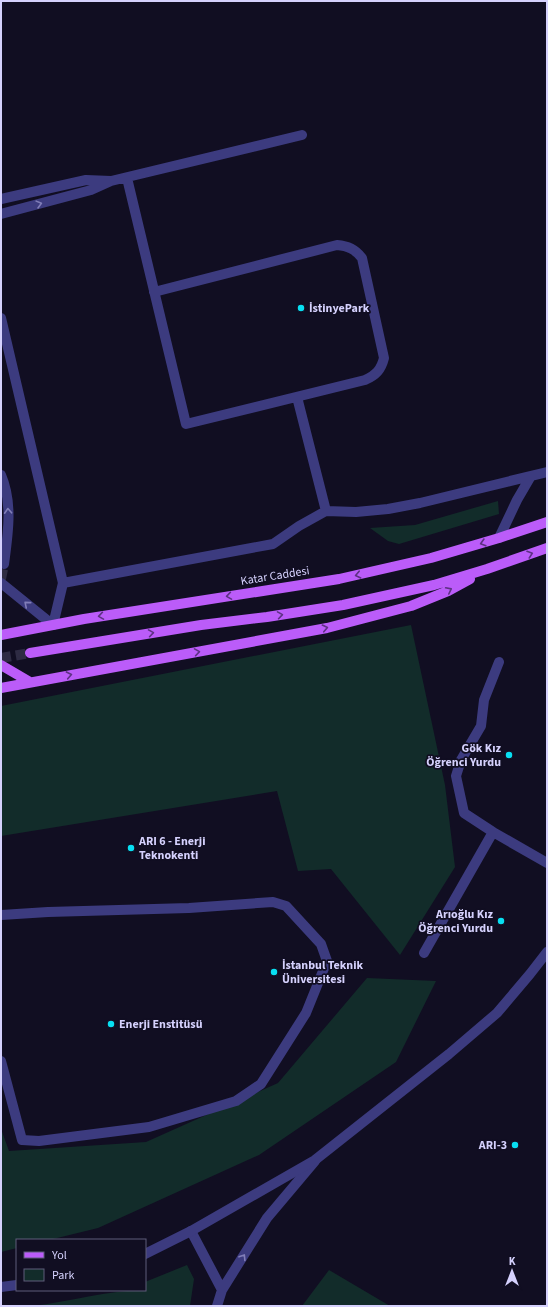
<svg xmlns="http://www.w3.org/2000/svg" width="548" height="1307" font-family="'Source Sans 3',sans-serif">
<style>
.green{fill:#122c2a}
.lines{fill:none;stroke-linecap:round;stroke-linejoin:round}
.tertiary-tunnel{stroke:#2e2b43;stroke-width:10;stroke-dasharray:10 5;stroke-linecap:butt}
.primary-tunnel{stroke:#2e2b43;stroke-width:10;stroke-dasharray:10 5;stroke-linecap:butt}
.service{stroke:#3c3b7f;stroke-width:10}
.minor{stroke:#3c3b7f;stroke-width:10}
.tertiary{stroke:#3c3b7f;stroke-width:10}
.primary{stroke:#bb5cf9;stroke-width:10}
.oneway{stroke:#817eb8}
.oneway2{stroke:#5d3183}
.poi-dot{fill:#08dff2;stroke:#110e22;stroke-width:1.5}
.labels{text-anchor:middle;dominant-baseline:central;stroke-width:3.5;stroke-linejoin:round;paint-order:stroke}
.poi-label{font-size:12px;font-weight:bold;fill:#d5d1fd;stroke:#110e22;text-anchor:start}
.street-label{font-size:12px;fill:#d5d1fd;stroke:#110e22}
</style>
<rect width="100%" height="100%" fill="#110e22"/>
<!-- green -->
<path class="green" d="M498 501 499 514 399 544 388 541 370 528 415 525Z
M411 625 445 785 455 867 400 955 331 869 298 871 277 791 1 836V706Z
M367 978 436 981 396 1062 259 1155 98 1228 49 1240H17V1248L1 1252V1129L9 1151 146 1142 278 1083Z
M187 1265 194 1279 190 1306H32C69 1302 108 1290 145 1290V1282Z
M329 1270 390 1306H302Z"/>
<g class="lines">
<!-- tertiary-tunnel -->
<path class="tertiary-tunnel" d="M1 579 4 564"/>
<!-- primary-tunnel -->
<path class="primary-tunnel" d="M1 658 30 653"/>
<!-- service -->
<path class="service" d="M127 178 186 424 365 380C376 375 381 370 384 358L362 258C355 249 348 246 337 245L154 292
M111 181 302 135
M1 199 86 180 111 181 91 190 1 214
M1 318 63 583
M297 397 326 511
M499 538 517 500 531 476
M53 625 63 583 273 544 299 526 326 511 356 512 388 509 420 503 547 472
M499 662 484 700 481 726 461 760 456 776 464 813 493 832 547 863
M1 915 48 912 189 908 273 902 286 906 321 944 327 961 306 1013 261 1084 236 1101 149 1127 39 1141 22 1140 1 1061
M424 953 493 832
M191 1231 222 1290
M217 1306 222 1290 267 1218 315 1161"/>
<!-- minor -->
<path class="minor" d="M145 1254 191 1231 315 1160 449 1054 497 1013 530 974 547 952
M1 1287 17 1285"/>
<!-- tertiary -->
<path class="tertiary" d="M1 475C13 503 8 534 4 564
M1 583 53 625"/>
<!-- primary -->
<path class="primary" d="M1 635 84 619 339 579 431 558 499 538 547 522
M30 653 201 625 267 617 343 605 434 585 487 569 547 548
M1 665 30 682
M1 688 327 628 411 606 448 591 470 579"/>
</g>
<!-- one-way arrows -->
<defs><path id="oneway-chevron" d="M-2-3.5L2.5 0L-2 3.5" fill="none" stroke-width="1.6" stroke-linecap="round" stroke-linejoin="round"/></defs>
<g class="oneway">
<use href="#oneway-chevron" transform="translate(39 204) rotate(-15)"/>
<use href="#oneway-chevron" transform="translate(8 511) rotate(-93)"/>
<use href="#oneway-chevron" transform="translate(27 604) rotate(-140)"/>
<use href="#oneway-chevron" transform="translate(243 1257) rotate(-58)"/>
</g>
<g class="oneway2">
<use href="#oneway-chevron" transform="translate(483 543) rotate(164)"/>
<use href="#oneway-chevron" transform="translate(530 554) rotate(-19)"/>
<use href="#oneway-chevron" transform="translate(358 575) rotate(167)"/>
<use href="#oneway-chevron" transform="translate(449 590) rotate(-27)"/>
<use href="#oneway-chevron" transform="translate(229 596) rotate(171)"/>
<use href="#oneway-chevron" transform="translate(280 615) rotate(-9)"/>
<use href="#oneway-chevron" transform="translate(101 616) rotate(171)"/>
<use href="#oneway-chevron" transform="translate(325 628) rotate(-12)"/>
<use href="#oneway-chevron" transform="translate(151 633) rotate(-9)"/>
<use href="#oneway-chevron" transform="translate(197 652) rotate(-9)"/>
<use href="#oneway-chevron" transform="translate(69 675) rotate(-11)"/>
</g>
<!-- markers -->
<g class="poi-dot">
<circle cx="301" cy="308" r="4"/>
<circle cx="509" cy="755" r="4"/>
<circle cx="131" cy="848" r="4"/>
<circle cx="501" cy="921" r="4"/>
<circle cx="274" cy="972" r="4"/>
<circle cx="111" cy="1024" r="4"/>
<circle cx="515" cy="1145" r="4"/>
</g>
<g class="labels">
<!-- poi labels -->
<g class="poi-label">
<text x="309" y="308">İstinyePark</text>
<text x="501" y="748" text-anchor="end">Gök Kız<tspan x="501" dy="14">Öğrenci Yurdu</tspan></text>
<text x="139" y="841">ARI 6 - Enerji<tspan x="139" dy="14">Teknokenti</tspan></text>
<text x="493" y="914" text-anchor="end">Arıoğlu Kız<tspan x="493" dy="14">Öğrenci Yurdu</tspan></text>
<text x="282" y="965">İstanbul Teknik<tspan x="282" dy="14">Üniversitesi</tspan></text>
<text x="119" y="1024">Enerji Enstitüsü</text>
<text x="507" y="1145" text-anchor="end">ARI-3</text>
</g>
<!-- street labels -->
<g class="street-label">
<text transform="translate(275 576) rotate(-9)">Katar Caddesi</text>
</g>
</g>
<!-- border -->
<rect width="548" height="1307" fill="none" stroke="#d5d1fd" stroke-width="4"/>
<!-- legend -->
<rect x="16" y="1239" width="130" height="52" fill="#110e22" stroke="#5f5c7a"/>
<rect x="24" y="1252" width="20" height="6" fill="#bb5cf9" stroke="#5f5c7a"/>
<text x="52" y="1259" font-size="12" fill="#d5d1fd">Yol</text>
<rect x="24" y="1269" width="20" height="12" fill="#122c2a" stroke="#5f5c7a"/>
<text x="52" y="1279" font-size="12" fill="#d5d1fd">Park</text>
<!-- north arrow -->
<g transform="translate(512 1271)" stroke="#110e22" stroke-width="3" paint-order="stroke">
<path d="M0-3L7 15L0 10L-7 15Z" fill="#d5d1fd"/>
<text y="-6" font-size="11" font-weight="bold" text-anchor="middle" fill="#d5d1fd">K</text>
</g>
</svg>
